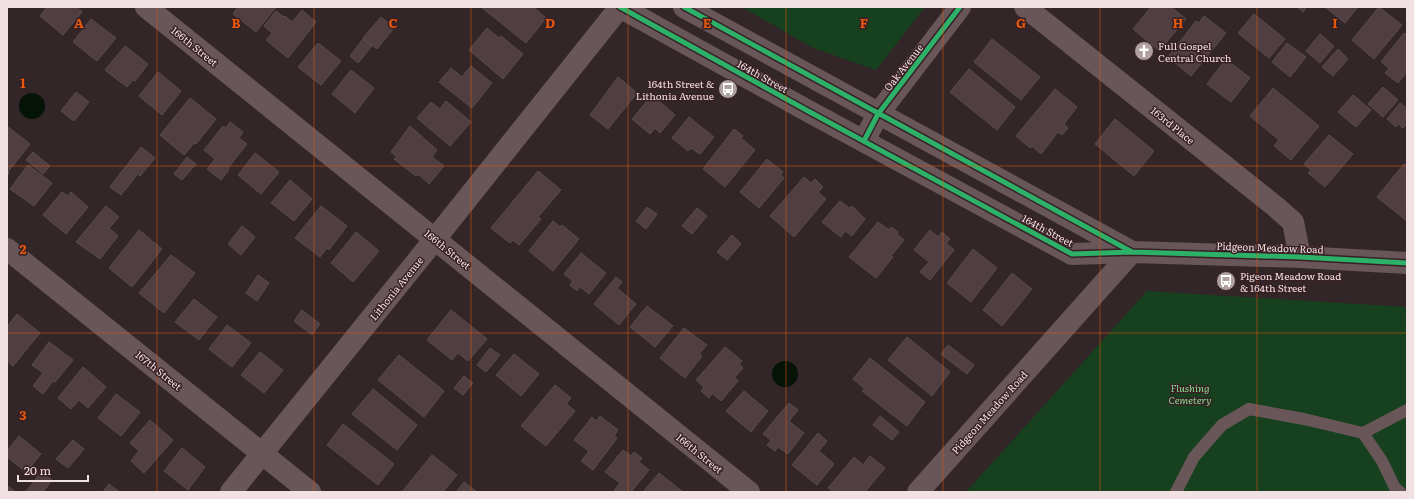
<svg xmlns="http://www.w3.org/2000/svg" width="1414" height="499" font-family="Literata,serif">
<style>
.green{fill:#16401e}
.water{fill:#051406}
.building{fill:#513e42;stroke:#574c4e}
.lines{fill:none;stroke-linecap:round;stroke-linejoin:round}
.service{stroke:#685659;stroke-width:12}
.minor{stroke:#685659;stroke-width:22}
.tertiary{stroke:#685659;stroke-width:22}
.cycleway-casing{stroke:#382025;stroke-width:8}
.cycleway{stroke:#2db169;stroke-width:5}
.grid{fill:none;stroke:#e8590c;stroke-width:1;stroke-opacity:0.55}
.labels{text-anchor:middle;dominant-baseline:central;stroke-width:3;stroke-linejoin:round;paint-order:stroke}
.poi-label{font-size:10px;fill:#f2e1e3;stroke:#382025;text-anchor:start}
.street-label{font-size:10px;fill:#f2e1e3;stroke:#382025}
.park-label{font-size:10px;font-style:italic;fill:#84de90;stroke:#382025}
.grid-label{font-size:13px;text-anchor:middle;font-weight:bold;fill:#e8590c;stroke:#382025;stroke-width:3;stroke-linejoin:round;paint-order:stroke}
</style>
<rect width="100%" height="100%" fill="#322628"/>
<!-- green -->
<path class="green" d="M742 7H925L876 70 813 48Z
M1147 291 1407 307V492H966Z"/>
<!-- water -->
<path class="water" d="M19 106a13 13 0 1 1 26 0a13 13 0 1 1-26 0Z
M772 374a13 13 0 1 1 26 0a13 13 0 1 1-26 0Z"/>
<!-- building -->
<path class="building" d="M47 7H76L82 12 63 35 40 16Z
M238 7H276L256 32 233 14Z
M481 7H533L546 18 526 43Z
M1151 7H1171L1186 19 1159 51 1133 29Z
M1297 7H1307L1303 12Z
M1325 7H1358L1345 23Z
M1379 7 1402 25 1374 59 1352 40Z
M302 10 316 22 288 58 266 40 272 33 264 26 276 11 284 17 285 16 292 22Z
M1254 14 1285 39 1269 58 1238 33Z
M1204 16 1226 33 1191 76 1168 57 1196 21 1199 23Z
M381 17 394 28 377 49 363 38Z
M91 19 116 38 97 61 73 42Z
M487 28 499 38 501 36 523 54 503 79 469 50Z
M1404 33 1407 35V72L1398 83 1385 73 1389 68 1381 62Z
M1320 34 1334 46 1320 63 1306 51Z
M363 39 372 46 358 63 350 56Z
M992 39 1040 77 1021 100 974 62Z
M318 43 341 61 321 85 298 67Z
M1287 43 1306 57 1290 77 1272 62Z
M125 46 148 64 135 81 133 80 127 87 105 70Z
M1338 49 1348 59 1333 76 1322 67Z
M1226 59 1250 78 1231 102 1207 84Z
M471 66 492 83 472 108 439 82 451 68 462 77Z
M969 69 1015 107 997 130 950 92Z
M351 70 374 88 355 113 332 94Z
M158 72 181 91 162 115 139 96Z
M618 77 637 93 608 129 590 115Z
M1383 87 1398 100 1383 117 1368 104Z
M1273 88 1319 126 1291 160 1274 146 1279 140 1250 116Z
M1055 89 1077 107 1064 124 1068 128 1062 135 1058 132 1041 154 1032 146 1030 148 1016 136Z
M76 92 89 102 74 121 61 111Z
M652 95 675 115 660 133 655 128 650 134 632 119Z
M1353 95 1371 110 1356 127 1338 112Z
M190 98 216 119 196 144 194 143 184 155 160 135Z
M446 101 471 122 450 146 417 118 431 102 440 109Z
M1400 103 1407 109V113L1405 116 1407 117V123L1403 128 1398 124 1396 127 1387 119Z
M689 117 714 137 700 154 691 148 688 151 672 138Z
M1115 119 1154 151 1134 176 1095 144Z
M230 122 243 132 239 138 247 144 228 168 229 170 221 180 207 169 215 159 204 150 223 126 226 128Z
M7 126 30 144 8 172 9 173 7 176Z
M410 126 437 150 432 157 444 166 429 184 418 174 416 176 394 159 397 157 391 152Z
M734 129 743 136 741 138 755 150 725 187 703 169Z
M1329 135 1353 154 1325 187 1308 173 1311 170 1304 164Z
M141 147 155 158 140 176 127 165Z
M33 152 50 166 43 174 26 160Z
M255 153 279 172 261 194 238 175Z
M187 157 196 164 182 180 174 174Z
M767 159 783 172 780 175 784 178 759 208 740 192Z
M1404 164 1407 166V221L1377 197Z
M28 165 52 183 34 206 10 189Z
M126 166 137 175 121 195 110 187Z
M538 171 561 190 538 217 541 219 519 245 513 240 510 243 491 228Z
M804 177 811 183 815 179 823 187 818 192 826 199 794 237 770 216Z
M290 180 312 199 294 221 271 203Z
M62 192 68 196 71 192 88 207 66 234 43 215Z
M840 201 849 208 852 206 865 219 852 236 845 231 841 237 822 222Z
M106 206 119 217 109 228 118 236 100 259 76 242Z
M321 206 347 226 329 250 327 248 320 257 295 238Z
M647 207 657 214 646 229 636 221Z
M697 208 707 216 692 234 682 226Z
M553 221 560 227 562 225 579 239 553 271 529 251Z
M878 222 889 230 891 227 898 232 897 234 904 240 891 256 893 257 876 278 849 257Z
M242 226 255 237 241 255 228 244Z
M139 230 162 249 132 287 109 268Z
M930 230 938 237 942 232 950 239 946 243 954 250 930 280 920 272 929 262 914 250Z
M356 232 379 251 353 282 331 263Z
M732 235 741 244 727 260 717 252Z
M973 249 997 268 971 302 947 283Z
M581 253 606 273 589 294 580 287 577 291 570 285 573 281 564 274Z
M171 255 195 273 164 313 139 293Z
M1012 273 1032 289 1002 326 983 310Z
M258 275 269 283 257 301 246 293Z
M616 277 622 282 617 288 636 304 619 325 594 304Z
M194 299 217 317 199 340 175 322Z
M647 306 673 326 655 347 630 327Z
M302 310 320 324 312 335 294 321Z
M451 310 487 339 468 361 458 353 452 360 427 340Z
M17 314 40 333 13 366 7 361V351L9 347 7 345V327Z
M227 325 251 343 232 367 209 349Z
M684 328 707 345 699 354 702 356 685 378 660 358Z
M907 337 950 372 932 396 888 360Z
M49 342 73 360 55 382 53 381 43 394 33 386 43 373 32 365Z
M948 345 974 365 967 374 941 354Z
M725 347 742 361 739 364 743 368 735 377 738 381 721 401 712 393 709 398 701 391 704 387 696 380Z
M490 348 500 355 486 372 477 365Z
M260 352 283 370 264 393 241 375Z
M514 354 539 374 521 396 496 375Z
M399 355 444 391 424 417 378 380Z
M870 358 925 402 907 426 862 391 865 389 853 379Z
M83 367 106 387 88 408 79 400 71 409 58 398Z
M464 376 473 383 463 395 454 388Z
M555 385 571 398 566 404 575 411 546 446 521 426Z
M373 389 417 425 397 450 352 414Z
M744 391 768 411 751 432 726 411Z
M116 394 140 412 121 436 98 418Z
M789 403 798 410 789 421 804 433 788 454 778 447 775 451 767 445 771 440 763 434Z
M600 416 618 430 614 436 617 438 593 470 581 461 589 451 574 440 592 417 596 421Z
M880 416 899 432 892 440 873 425Z
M150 420 173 440 144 473 131 461 139 451 130 443Z
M343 424 394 464 378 485 327 445Z
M818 433 827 441 819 451 834 464 817 485 792 465Z
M19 436 41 454 26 472 7 457V451Z
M73 440 84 449 68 468 56 459Z
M182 448 205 467 188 490 164 471Z
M623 450 631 456 634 452 642 458 639 462 649 470 631 492H613L620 483 605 472Z
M432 455 457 475 443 492H402Z
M870 456 885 468 865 492H834L828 488 854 457 863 465Z
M41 472 52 480 43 492H26Z
M659 473 683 492H643Z
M464 482 477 492H456Z
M109 484 119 492H103Z
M7 485 15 492H7Z"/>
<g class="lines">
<!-- service -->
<path class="service" d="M1363 433 1382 461 1395 488 1400 492
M1176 492 1194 457 1222 425 1249 409 1304 419 1363 433 1407 410"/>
<!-- minor -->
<path class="minor" d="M146 7 749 492
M1025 7 1276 207 1293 222 1300 257
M864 141 878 114 960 7
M7 249 310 492
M231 492 435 239 620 7
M918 492 1132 252"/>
<!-- tertiary -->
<path class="tertiary" d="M620 7 808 111 1072 254 1132 252 1300 257 1407 263
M684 7 1132 252"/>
<defs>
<path id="cycleway" d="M620 7 808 111 1072 254 1132 252 1300 257 1407 263
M684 7 1132 252
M864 141 878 114 960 7"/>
</defs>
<!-- cycleway casing -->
<use href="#cycleway" class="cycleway-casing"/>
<!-- cycleway -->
<use href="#cycleway" class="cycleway"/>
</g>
<!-- grid -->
<path class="grid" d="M157 7V492M314 7V492M471 7V492M628 7V492M786 7V492M943 7V492M1100 7V492M1257 7V492M7 166H1407M7 333H1407"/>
<!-- icons -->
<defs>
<symbol id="church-disc" viewBox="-11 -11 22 22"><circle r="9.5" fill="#afa0a2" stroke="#382025"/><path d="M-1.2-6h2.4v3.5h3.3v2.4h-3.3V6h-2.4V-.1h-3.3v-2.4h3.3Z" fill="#fff"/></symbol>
<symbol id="bus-disc" viewBox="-11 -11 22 22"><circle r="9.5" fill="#afa0a2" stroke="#382025"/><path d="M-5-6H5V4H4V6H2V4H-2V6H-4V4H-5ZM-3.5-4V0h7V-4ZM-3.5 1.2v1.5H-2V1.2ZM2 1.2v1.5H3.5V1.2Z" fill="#fff"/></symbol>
</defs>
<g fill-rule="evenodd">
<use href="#church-disc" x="1133" y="40" width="22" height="22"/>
<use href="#bus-disc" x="717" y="78" width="22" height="22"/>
<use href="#bus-disc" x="1215" y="270" width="22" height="22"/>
</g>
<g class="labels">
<!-- poi labels -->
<g class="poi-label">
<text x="1158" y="45">Full Gospel<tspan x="1158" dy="12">Central Church</tspan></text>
<text x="714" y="83" text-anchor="end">164th Street &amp;<tspan x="714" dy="12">Lithonia Avenue</tspan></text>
<text x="1240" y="275">Pigeon Meadow Road<tspan x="1240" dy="12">&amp; 164th Street</tspan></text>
</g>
<!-- street labels -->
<g class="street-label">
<text transform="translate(195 46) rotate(39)">166th Street</text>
<text transform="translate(903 67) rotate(-52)">Oak Avenue</text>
<text transform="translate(763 76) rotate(29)">164th Street</text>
<text transform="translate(1173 125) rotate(39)">163rd Place</text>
<text transform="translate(1048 230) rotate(28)">164th Street</text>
<text transform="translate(1270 247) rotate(2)">Pidgeon Meadow Road</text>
<text transform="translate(448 249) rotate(39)">166th Street</text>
<text transform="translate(396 288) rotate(-51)">Lithonia Avenue</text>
<text transform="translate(159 370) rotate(39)">167th Street</text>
<text transform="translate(989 412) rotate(-48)">Pidgeon Meadow Road</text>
<text transform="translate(700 453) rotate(39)">166th Street</text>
</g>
<!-- park labels -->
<g class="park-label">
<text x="1190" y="387">Flushing<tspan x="1190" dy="12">Cemetery</tspan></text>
</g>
</g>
<g class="grid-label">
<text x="79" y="28">A</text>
<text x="236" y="28">B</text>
<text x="393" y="28">C</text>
<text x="550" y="28">D</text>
<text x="707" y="28">E</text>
<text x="864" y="28">F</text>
<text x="1021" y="28">G</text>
<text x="1178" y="28">H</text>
<text x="1335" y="28">I</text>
<text x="23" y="88">1</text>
<text x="23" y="254">2</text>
<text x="23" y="420">3</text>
</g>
<!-- border -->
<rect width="1414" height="499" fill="none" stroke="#f2e1e3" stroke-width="16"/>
<!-- scale -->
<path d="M18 475v6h70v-6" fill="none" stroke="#f2e1e3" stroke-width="2"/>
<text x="24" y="475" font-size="12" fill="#f2e1e3" stroke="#382025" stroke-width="3" paint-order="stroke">20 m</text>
</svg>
